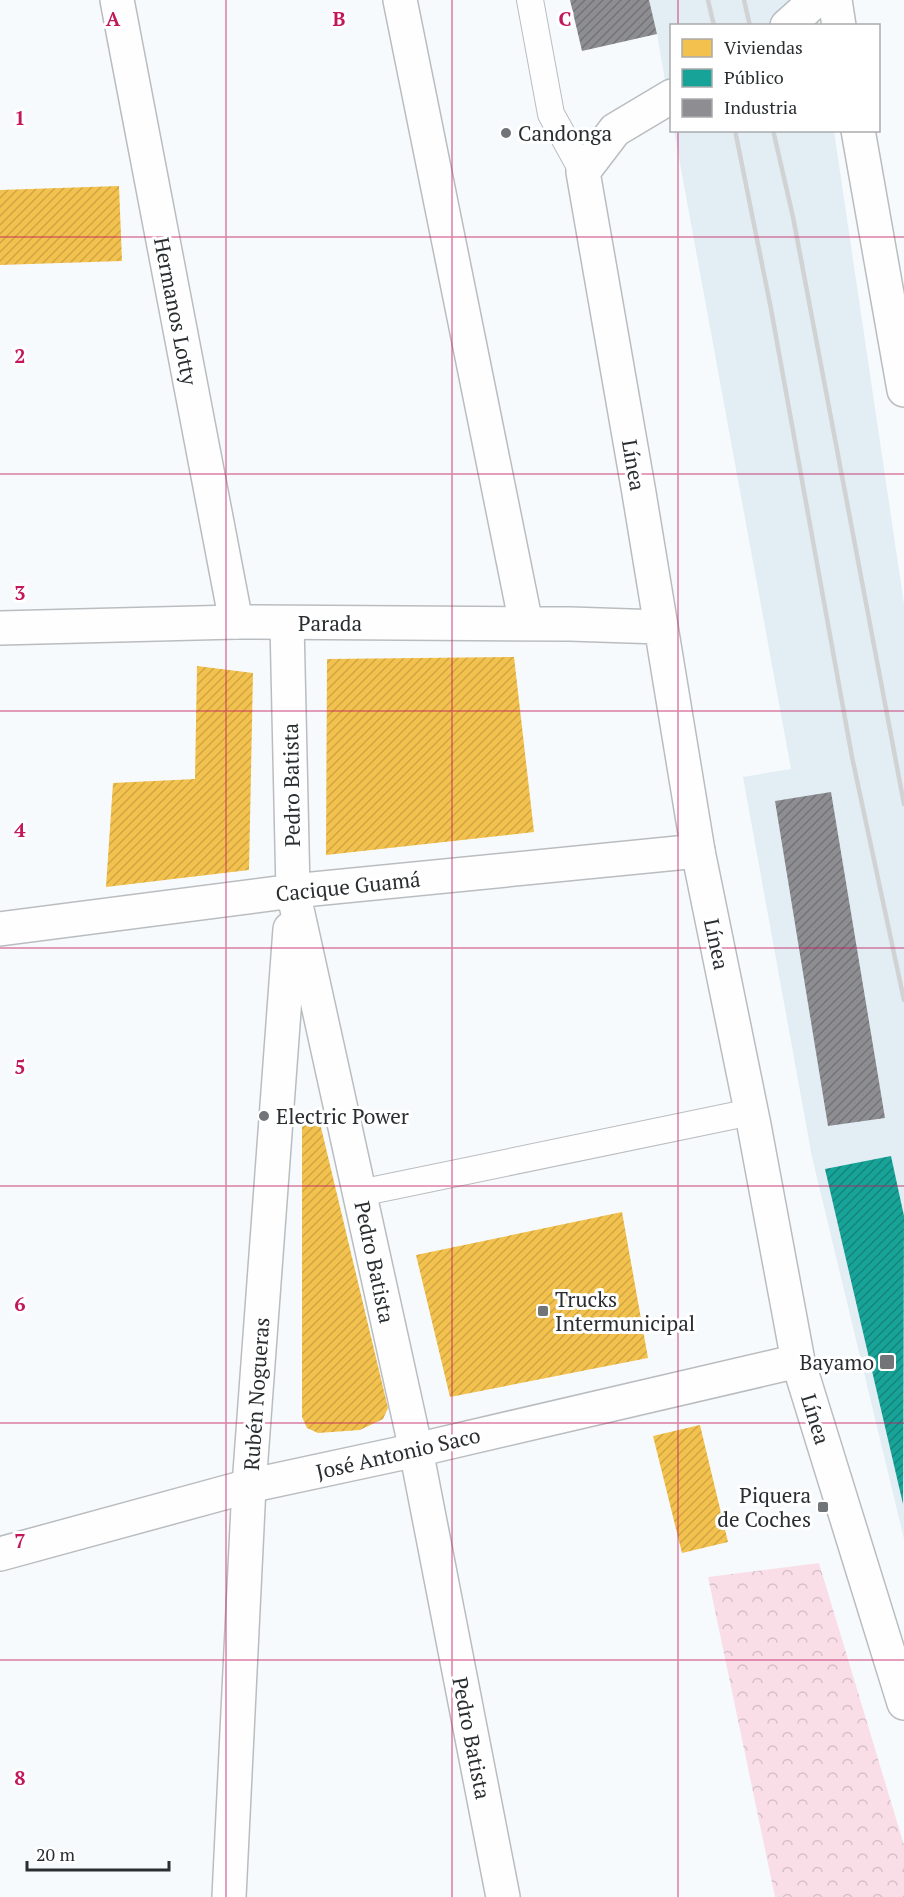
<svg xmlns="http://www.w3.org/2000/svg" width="904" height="1897" font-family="'PT Serif',serif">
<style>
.built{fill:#e2eef4}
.park{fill:url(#park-crowns)}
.homes{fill:url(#homes-hatch)}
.public{fill:url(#public-hatch)}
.industry{fill:url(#industry-hatch)}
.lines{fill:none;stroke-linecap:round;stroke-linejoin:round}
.lane-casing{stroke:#babdbf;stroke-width:28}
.street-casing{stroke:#babdbf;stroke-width:36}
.secondary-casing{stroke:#babdbf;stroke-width:36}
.lane{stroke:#fefeff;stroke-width:26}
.street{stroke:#fefeff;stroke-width:33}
.secondary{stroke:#fefeff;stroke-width:33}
.rail{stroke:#d1d2d3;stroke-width:4.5}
.grid{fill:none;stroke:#c2185b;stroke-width:1.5;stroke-opacity:0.55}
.poi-dot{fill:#727578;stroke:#fff;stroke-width:2}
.labels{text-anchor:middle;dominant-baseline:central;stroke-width:6;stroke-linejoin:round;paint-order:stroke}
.poi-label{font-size:21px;fill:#2a2e30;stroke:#fff;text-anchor:start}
.street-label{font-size:21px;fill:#2a2e30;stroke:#fff}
.grid-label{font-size:20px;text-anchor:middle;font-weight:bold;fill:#c2185b;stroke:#fff;stroke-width:6;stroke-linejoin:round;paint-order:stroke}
</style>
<defs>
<pattern id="park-crowns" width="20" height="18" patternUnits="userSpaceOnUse" patternTransform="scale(1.5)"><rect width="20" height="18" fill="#f9dee8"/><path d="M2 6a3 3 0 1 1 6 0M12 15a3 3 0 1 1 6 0" fill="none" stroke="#d6bfc7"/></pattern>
<pattern id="homes-hatch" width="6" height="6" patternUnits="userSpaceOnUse" patternTransform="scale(1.5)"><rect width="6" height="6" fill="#f2c14e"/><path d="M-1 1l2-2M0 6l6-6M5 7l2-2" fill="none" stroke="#d0a644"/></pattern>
<pattern id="public-hatch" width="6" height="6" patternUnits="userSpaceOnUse" patternTransform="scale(1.5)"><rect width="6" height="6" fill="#17a398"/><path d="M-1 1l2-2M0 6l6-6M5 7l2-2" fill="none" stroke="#15857c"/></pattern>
<pattern id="industry-hatch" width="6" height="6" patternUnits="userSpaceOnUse" patternTransform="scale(1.5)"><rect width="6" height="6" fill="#8d8d92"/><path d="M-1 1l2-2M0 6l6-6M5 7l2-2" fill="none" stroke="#737478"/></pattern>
</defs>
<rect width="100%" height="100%" fill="#f7fafd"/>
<!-- built -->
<path class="built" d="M648 0H814L818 25 672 26 671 115 657 34Z
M674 131H834L904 604V1539L812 1157 743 777 791 769Z"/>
<!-- park -->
<path class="park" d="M819 1563 904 1845V1897H775L708 1577Z"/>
<!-- homes -->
<path class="homes" d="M119 186 122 261 0 265V190Z
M514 657 534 832 326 855 327 659Z
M197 666 253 673 249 870 106 887 113 783 195 779Z
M319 1119 388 1408 383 1419 360 1430 318 1433 307 1428 302 1417V1122Z
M622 1212 648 1358 450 1397 416 1255Z
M700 1425 728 1542 682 1553 653 1436Z"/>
<!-- public -->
<path class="public" d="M891 1156 904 1216 903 1504 825 1169Z"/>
<!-- industry -->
<path class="industry" d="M570 0H649L657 34 582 51Z
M831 792 885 1118 828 1126 775 801Z"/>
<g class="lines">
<defs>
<path id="lane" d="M530 0 551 114 583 172
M360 1193 751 1112"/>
<path id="street" d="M117 0 236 622
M835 0 839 26
M858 130 904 390
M287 623 293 891 416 1450 503 1897
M0 929 293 891 698 851
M229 1897 249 1486 290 929"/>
<path id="secondary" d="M400 0 526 624
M787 26 816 0
M672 96 615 130 583 172 639 493 698 851 754 1125 798 1361 904 1703
M0 628 236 622 570 624 660 627
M0 1554 249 1486 416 1450 798 1361"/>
</defs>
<!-- lane casing -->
<use href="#lane" class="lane-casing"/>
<!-- street casing -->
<use href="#street" class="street-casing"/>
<!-- secondary casing -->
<use href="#secondary" class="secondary-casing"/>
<!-- lane -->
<use href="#lane" class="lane"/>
<!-- street -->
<use href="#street" class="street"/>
<!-- secondary -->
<use href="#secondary" class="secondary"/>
<!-- rail -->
<path class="rail" d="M708 0 714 26
M744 0 750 26
M735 130 771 309 852 757 904 1000
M773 130 793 217 904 804"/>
</g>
<!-- grid -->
<path class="grid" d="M226 0V1897M452 0V1897M678 0V26M678 130V1897M0 237H904M0 474H904M0 711H904M0 948H904M0 1186H904M0 1423H904M0 1660H904"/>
<!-- markers -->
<g class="poi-dot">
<circle cx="506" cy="133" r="6"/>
<circle cx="264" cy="1116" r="6"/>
<rect x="537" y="1305" width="12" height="12" rx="3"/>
<rect x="879" y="1354" width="16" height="16" rx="3"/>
<rect x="817" y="1501" width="12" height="12" rx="3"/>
</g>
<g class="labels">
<!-- poi labels -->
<g class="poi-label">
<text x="518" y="133">Candonga</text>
<text x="276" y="1116">Electric Power</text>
<text x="555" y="1299">Trucks<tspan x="555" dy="24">Intermunicipal</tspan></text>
<text x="874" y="1362" text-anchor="end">Bayamo</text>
<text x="811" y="1495" text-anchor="end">Piquera<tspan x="811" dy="24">de Coches</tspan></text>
</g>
<!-- street labels -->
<g class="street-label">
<text transform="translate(176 311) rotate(79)">Hermanos Lotty</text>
<text transform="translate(634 465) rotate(80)">Línea</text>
<text x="330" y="623">Parada</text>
<text transform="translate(291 785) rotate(-91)">Pedro Batista</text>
<text transform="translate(348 886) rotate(-6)">Cacique Guamá</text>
<text transform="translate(717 944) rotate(78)">Línea</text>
<text transform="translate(375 1262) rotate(78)">Pedro Batista</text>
<text transform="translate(256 1394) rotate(-86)">Rubén Nogueras</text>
<text transform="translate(816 1419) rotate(73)">Línea</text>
<text transform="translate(398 1453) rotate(-13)">José Antonio Saco</text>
<text transform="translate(472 1738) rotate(79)">Pedro Batista</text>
</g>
</g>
<g class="grid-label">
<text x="113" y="26">A</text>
<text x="339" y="26">B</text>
<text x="565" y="26">C</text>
<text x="20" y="125">1</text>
<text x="20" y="363">2</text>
<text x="20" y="600">3</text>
<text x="20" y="837">4</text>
<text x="20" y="1074">5</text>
<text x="20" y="1311">6</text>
<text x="20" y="1548">7</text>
<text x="20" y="1785">8</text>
</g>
<!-- legend -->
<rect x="670" y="24" width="210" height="108" fill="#ffffff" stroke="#aaabac" stroke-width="1.5"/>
<rect x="682" y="39" width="30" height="18" fill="#f2c14e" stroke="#aaabac" stroke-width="1.5"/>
<text x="724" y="54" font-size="18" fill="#2a2e30">Viviendas</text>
<rect x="682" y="69" width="30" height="18" fill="#17a398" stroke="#aaabac" stroke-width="1.5"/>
<text x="724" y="84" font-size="18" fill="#2a2e30">Público</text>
<rect x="682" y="99" width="30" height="18" fill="#8d8d92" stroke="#aaabac" stroke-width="1.5"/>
<text x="724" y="114" font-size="18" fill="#2a2e30">Industria</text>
<!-- scale -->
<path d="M27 1861v9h142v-9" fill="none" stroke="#2a2e30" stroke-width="3"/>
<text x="36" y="1861" font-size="18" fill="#2a2e30" stroke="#ffffff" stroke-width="4.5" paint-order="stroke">20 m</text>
</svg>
